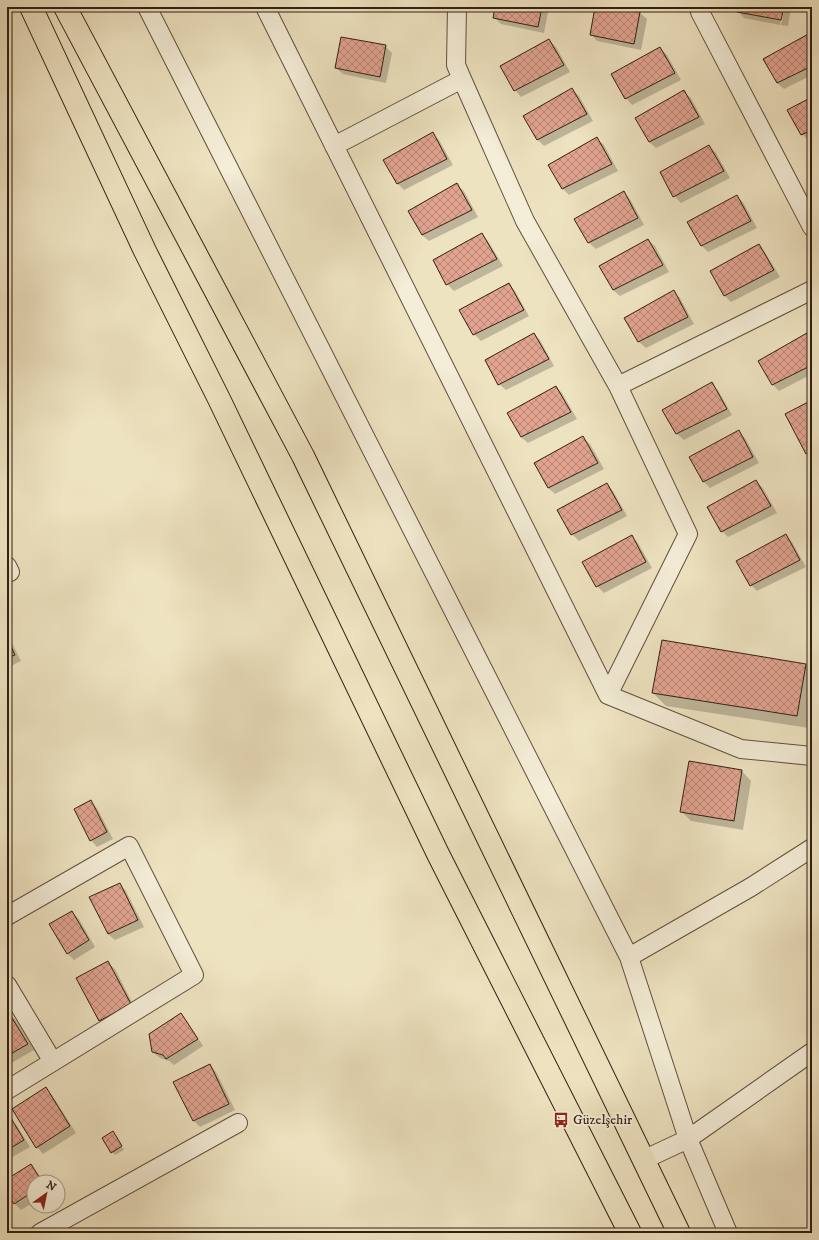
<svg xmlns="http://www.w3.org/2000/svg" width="819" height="1240" font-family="'IM FELL DW Pica',serif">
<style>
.shadow{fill:#0003}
.building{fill:url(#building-cross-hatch);stroke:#311f13}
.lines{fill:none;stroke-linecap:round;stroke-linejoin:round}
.minor-casing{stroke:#60503e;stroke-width:20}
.trunk-casing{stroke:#311f13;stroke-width:24}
.minor{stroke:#f4edd7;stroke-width:18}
.trunk{stroke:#eee3c1;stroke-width:22}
.labels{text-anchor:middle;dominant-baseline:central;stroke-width:3.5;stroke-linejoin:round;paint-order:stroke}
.poi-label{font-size:14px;fill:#311f13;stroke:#f4edd7;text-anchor:start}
</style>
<defs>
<pattern id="building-cross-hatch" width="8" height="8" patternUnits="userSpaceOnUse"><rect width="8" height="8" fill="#e2a491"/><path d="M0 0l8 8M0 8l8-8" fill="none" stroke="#b88575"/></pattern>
</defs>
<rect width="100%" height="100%" fill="#eee3c1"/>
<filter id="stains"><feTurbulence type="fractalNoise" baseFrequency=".005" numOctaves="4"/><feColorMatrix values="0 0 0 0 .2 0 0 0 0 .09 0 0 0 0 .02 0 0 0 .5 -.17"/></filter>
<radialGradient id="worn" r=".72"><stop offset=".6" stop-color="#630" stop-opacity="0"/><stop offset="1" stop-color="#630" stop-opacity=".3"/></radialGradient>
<!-- shadow -->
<path class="shadow" d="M383 7H402L401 10Z
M496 7H549L544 33 501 24 494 17Z
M596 7H611L640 13 647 19 641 50 597 41 591 34Z
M739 7H783L780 25 744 18 738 11Z
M785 7H791L788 26 781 25Z
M812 33V75L784 89 777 83 764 59Z
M549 40 556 47 570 72 521 97 515 90Z
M385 46 392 53 386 83 343 74 336 68Z
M660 48 667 55 681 80 632 105 626 98Z
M572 89 579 96 593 121 544 146 537 139Z
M684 92 691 98 705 124 656 148 649 142Z
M812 98V139L809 141 802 134Z
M432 134 439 140 453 165 404 190 398 184 384 160Z
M597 139 604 145 618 171 569 195 563 189 549 165Z
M709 146 716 153 730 178 681 203 674 196Z
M457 185 464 191 478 217 429 241 422 235Z
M624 192 630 199 644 225 596 249 589 243 576 219Z
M736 196 743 202 757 228 708 252 702 246 689 222Z
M482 234 488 241 503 266 454 291 447 284Z
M648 240 655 246 669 272 620 296 613 290 600 266Z
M759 245 765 252 780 277 731 302 724 295Z
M509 284 515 291 529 316 481 341 474 334Z
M674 292 680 298 694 324 646 348 639 342 626 318Z
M534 334 540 340 554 366 506 390 499 384Z
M807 334 812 339V374L779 391 772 384Z
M711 384 718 390 732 415 684 440 677 434 664 410Z
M556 387 562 393 577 419 528 443 521 437Z
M812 402V458L807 453Z
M738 431 745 438 759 463 710 488 704 482Z
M583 438 590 444 604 469 555 494 548 488Z
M756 481 763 488 777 513 728 537 722 531Z
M607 485 613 491 627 516 579 541 572 534Z
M785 535 792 542 806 567 757 591 751 585Z
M632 536 638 543 652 568 604 593 597 586Z
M7 633 21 661 7 668Z
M663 641 806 665 812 671V713L809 728 666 706 653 693Z
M742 771 751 781 743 830 691 821 681 811Z
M91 802 97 808 113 839 97 847 91 840Z
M120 884 126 891 144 927 115 940 108 934Z
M72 912 79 919 95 947 74 960 67 953Z
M108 963 115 969 136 1010 106 1027 100 1020Z
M9 1014 16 1020 34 1050 8 1065 7 1064V1015Z
M180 1014 187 1021 203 1046 174 1065 169 1061 160 1058 153 1052Z
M210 1065 216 1072 235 1110 200 1127 194 1121 175 1082Z
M45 1088 52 1095 76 1133 43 1154 37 1147Z
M10 1119 17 1126 30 1147 7 1160V1121Z
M115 1135 124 1150 115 1155 112 1152Z
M31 1165 37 1172 44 1182H34V1202L21 1210 15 1204 7 1192V1180Z"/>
<!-- building -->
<path class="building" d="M495 7H542L538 27 493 18Z
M595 7H617L640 12 634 44 590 35Z
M738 7H784L781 20 737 12Z
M812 32V66L777 83 763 59Z
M341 37 386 45 380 77 335 68Z
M549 39 564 65 514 91 500 66Z
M660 47 675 73 625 99 611 74Z
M572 88 587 114 537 140 523 116Z
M684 90 699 117 649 142 635 118Z
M812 97V130L801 135 787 110Z
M433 132 447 159 397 184 383 160Z
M597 137 612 164 562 189 548 165Z
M709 145 724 171 673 197 660 172Z
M457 183 472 210 422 235 408 211Z
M624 191 638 218 588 243 574 219Z
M737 195 751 221 701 246 687 222Z
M482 233 497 259 446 285 433 260Z
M648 239 663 265 613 290 599 266Z
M759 244 774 270 724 296 710 271Z
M509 283 524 310 473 335 459 310Z
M674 290 688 317 638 342 624 318Z
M534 333 549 359 498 385 485 360Z
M807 333 812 342V365L772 385 758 361Z
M712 382 727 409 676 434 662 410Z
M556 386 571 412 521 437 507 413Z
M812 400V451L806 454 785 414Z
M739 430 753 457 703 482 689 457Z
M583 436 598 463 548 488 534 463Z
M756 480 771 506 721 532 707 507Z
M607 483 622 510 571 535 557 510Z
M786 534 800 560 750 586 736 561Z
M632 535 646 562 596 587 582 562Z
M7 638 15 655 7 658Z
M662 640 806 664 797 716 652 693Z
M689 761 742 770 734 821 680 812Z
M91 800 107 832 90 841 74 809Z
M120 883 138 920 108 934 89 897Z
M72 911 89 940 67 954 49 924Z
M108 961 131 1004 99 1021 76 978Z
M9 1013 28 1044 7 1056V1014Z
M181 1013 198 1039 166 1059 163 1055 152 1052 149 1034Z
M210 1064 229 1104 193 1121 173 1082Z
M46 1087 70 1126 36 1148 12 1109Z
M11 1118 24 1140 7 1150V1120Z
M113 1131 122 1146 111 1153 102 1138Z
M31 1164 42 1182H34V1191L14 1204 7 1194V1179Z"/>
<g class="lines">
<defs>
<path id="minor" d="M147 7 629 957 688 1139 728 1233
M265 7 608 695
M457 7 456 65 462 79 525 221 618 386 688 534 608 695 741 749 812 756
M700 7V12L812 227
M334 146 462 79
M618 386 812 290
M7 566 10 572 7 573
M7 916 129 846 194 975 7 1090
M629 957 751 887 812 848
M7 985 53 1062
M643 1160 688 1139 812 1052
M40 1233 238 1123"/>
<path id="trunk" d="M31 7 145 251 219 399 438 854 630 1233
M65 7 303 456 679 1233"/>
</defs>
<!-- minor casing -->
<use href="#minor" class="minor-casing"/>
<!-- trunk casing -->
<use href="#trunk" class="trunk-casing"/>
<!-- minor -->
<use href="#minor" class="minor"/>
<!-- trunk -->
<use href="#trunk" class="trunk"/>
</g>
<!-- icons -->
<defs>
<symbol id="bus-bare" viewBox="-9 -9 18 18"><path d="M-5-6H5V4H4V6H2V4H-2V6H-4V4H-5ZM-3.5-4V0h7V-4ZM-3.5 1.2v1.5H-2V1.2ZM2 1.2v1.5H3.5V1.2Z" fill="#8f2418" stroke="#f4edd7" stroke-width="2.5" paint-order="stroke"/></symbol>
</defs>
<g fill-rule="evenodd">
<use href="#bus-bare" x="550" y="1109" width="22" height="22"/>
</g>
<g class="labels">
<!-- poi labels -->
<g class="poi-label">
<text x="573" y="1120">Güzelşehir</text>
</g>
</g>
<!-- margin -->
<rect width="819" height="1240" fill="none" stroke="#eee3c1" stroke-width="24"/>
<rect x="8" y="8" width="803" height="1224" fill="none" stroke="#311f13" stroke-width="2"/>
<rect x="12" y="12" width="795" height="1216" fill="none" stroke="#311f13"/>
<!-- north arrow -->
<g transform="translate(46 1194) rotate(33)"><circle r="19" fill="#f4edd7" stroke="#a69b89"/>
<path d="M0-3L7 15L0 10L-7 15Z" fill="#8f2418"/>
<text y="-6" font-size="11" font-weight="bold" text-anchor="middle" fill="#311f13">N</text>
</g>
<rect width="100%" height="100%" filter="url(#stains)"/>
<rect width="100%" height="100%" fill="url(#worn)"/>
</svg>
